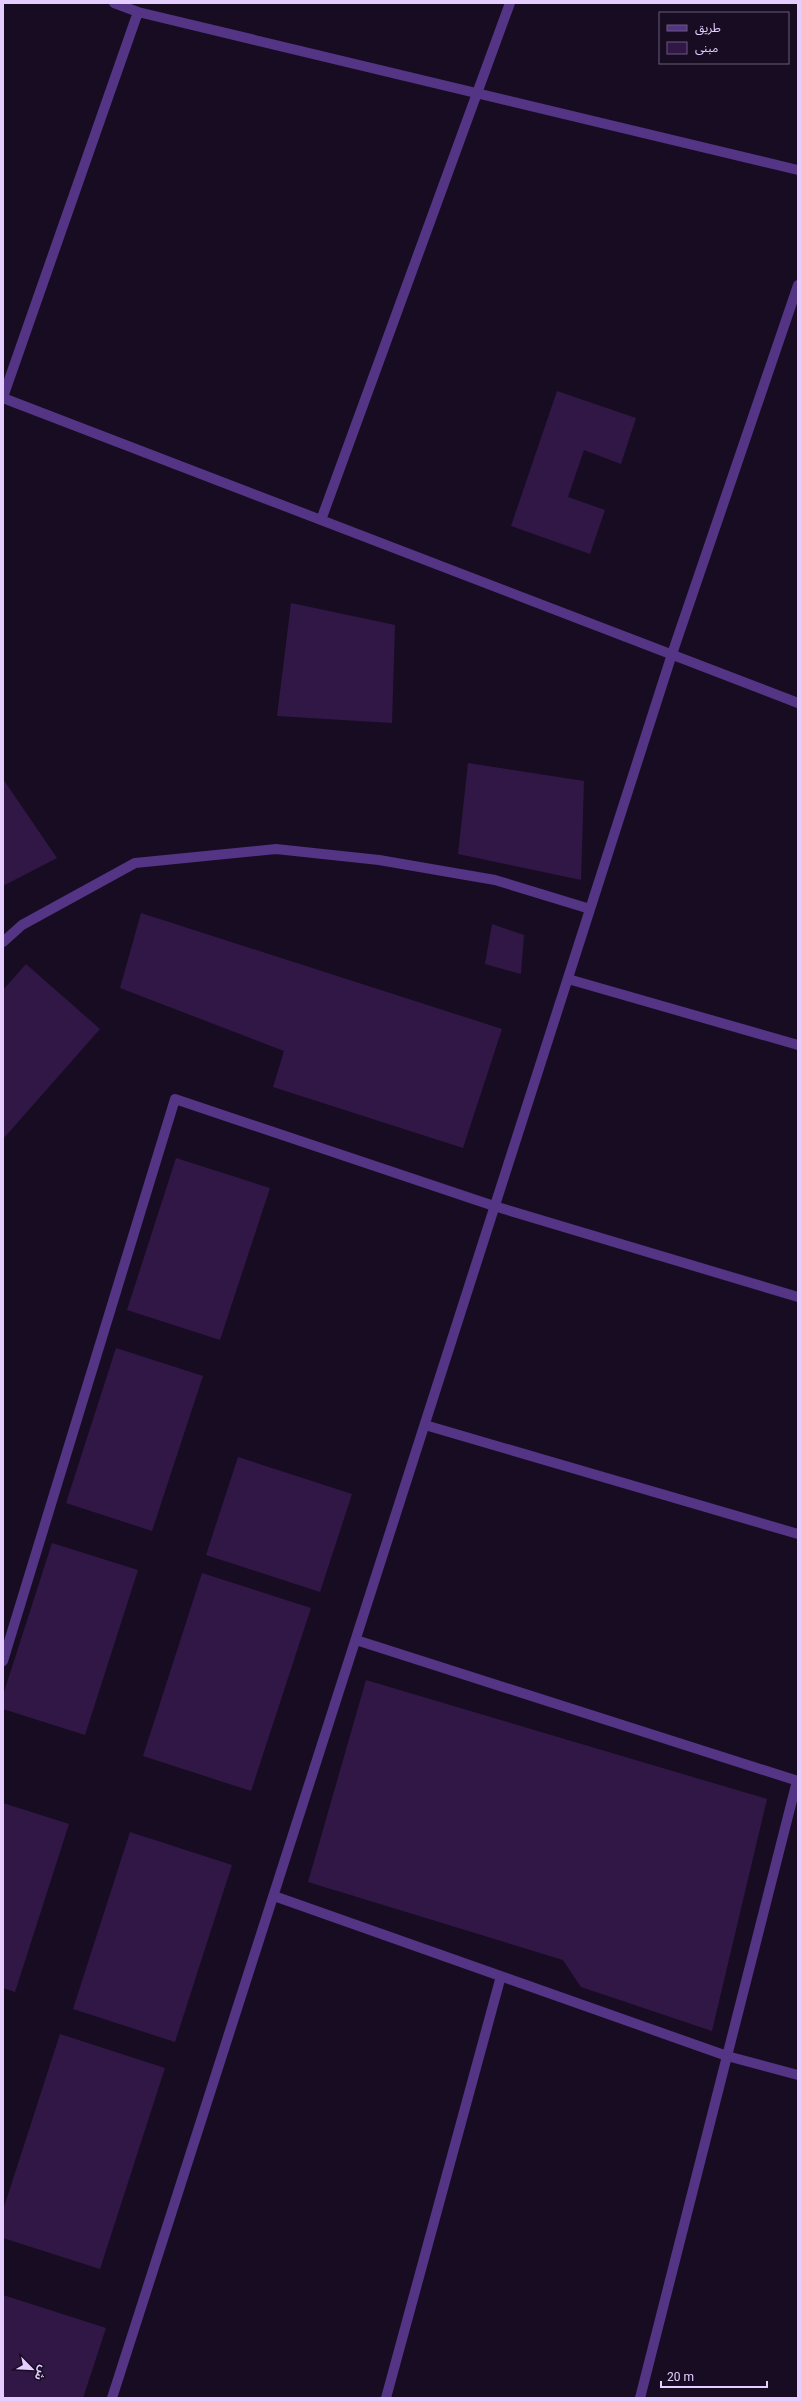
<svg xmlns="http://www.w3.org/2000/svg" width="801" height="2401" font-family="Roboto,'Noto Sans Arabic',sans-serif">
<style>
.building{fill:#311745}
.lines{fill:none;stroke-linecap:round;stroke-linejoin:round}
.minor{stroke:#543484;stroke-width:10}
</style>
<rect width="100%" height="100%" fill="#180c23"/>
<!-- building -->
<path class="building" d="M557 391 636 418 621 464 584 450 568 497 605 510 590 554 511 526Z
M291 603 395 625 392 723 277 716Z
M468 763 584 781 581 880 458 854Z
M3 779 57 858 3 886Z
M141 913 502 1029 463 1148 273 1087 284 1051 120 988Z
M492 924 524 935 521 974 485 964Z
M26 964 100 1029 3 1139V990Z
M176 1158 270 1188 220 1340 127 1310Z
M116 1348 203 1376 152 1531 66 1503Z
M238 1457 352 1494 320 1592 206 1555Z
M52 1543 138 1570 85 1735 3 1709V1695Z
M202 1573 311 1608 251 1791 143 1756Z
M366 1680 767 1799 712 2031 581 1987 563 1960 308 1882Z
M3 1803 69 1824 15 1992 3 1988Z
M130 1832 232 1865 175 2042 73 2009Z
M60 2034 165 2068 100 2269 3 2238V2210Z
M3 2295 106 2328 83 2398H3Z"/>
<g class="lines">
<!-- minor -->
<path class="minor" d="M114 3 138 12 798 170
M3 397 138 12
M3 398 798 703
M321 520 510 3
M3 942 22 925 135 863 276 849 379 860 495 880 590 909
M568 979 798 1045
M425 1425 798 1534
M356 1640 798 1781
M3 1661 175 1099 494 1206 798 1297
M274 1896 727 2056 798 2075
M112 2398 672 654 798 285
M386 2398 501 1976
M640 2398 797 1781"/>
</g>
<!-- border -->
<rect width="801" height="2401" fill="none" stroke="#e5ceff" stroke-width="8"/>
<!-- legend -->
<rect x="659" y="12" width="130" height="52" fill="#180c23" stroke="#6a5a7b"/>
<rect x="667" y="25" width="20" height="6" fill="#543484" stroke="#6a5a7b"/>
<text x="695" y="32" font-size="12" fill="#e5ceff">طريق</text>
<rect x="667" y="42" width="20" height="12" fill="#311745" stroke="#6a5a7b"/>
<text x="695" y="52" font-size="12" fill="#e5ceff">مبنى</text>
<!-- north arrow -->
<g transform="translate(32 2369) rotate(114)" stroke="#180c23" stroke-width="3" paint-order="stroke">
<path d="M0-3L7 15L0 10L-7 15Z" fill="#e5ceff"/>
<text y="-6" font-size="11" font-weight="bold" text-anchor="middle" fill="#e5ceff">ش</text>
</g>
<!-- scale -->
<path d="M661 2381v6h106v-6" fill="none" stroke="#e5ceff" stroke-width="2"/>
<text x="667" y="2381" font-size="12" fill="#e5ceff" stroke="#180c23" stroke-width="3" paint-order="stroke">20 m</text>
</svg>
